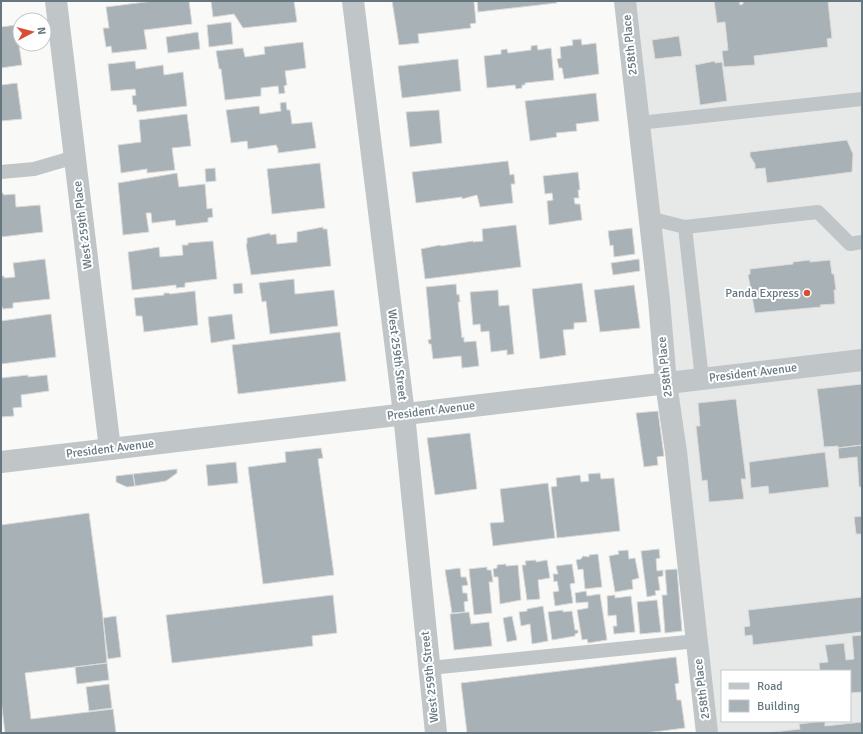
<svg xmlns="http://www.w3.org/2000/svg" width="863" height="734" font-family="Signika,sans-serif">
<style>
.built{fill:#e7e9e8;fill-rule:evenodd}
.building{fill:#a8b1b6;stroke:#dbdbd9}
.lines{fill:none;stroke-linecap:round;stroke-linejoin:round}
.service{stroke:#c0c5c8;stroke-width:14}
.minor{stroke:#c0c5c8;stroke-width:22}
.tertiary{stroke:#c0c5c8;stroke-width:22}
.poi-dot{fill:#d94d37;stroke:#fff;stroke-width:1.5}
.labels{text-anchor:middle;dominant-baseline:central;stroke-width:4;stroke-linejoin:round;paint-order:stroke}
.street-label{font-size:12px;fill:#667780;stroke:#fff}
.poi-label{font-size:12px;fill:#667780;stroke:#fff;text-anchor:end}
</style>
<rect width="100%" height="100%" fill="#f9f9f7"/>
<!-- built -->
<path class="built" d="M634 1H862V733H717ZM722 671H850V721H722Z"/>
<!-- building -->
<path class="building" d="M153 1H189L192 24 144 30 147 49 112 53 111 46 106 47 103 28H109L106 7Z
M211 1H294L297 22 243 28 234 14 213 17Z
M392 1H474L476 23 470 24 471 28 418 34 419 43 399 45Z
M477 1H556L557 3 478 12Z
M714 1H739L740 5 743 4V1H828L832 38 827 39 828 47 754 56 755 65 724 67 722 51 728 50 725 22 717 23Z
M231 22 233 44 209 47 207 25Z
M16 25 22 65 1 68V27Z
M198 32 200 49 168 53 166 37Z
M679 36 682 56 655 59 652 40Z
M581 39 582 45 596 43 599 74 564 79 562 68H559L557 59 561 58 560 47 573 45 572 40Z
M303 42 306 68 285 71 287 85 284 86 285 93 279 94 278 86 261 88V96L225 100 221 69H219L216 51 243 48 245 57 265 54 264 47Z
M537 45 538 50 551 48 554 80 525 83V85H522V88L516 89 515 85 487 88 484 56 501 54V50L507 49 508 53 531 50V46Z
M458 59 461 91 402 98 398 66Z
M135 61 136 69 163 65 164 75 183 72 187 106 137 112 136 105H133L132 96 136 95 135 89 111 91 108 64Z
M715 61V63L722 62 727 101 700 105 695 65Z
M17 83 22 119 1 121V85Z
M596 93 599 121 576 124 577 131 556 133 557 137 530 141 525 101Z
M286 102 287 110H290L292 124 312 122 316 148 278 153V149L276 145 248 149 247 141 231 143 226 110 259 106 260 114 281 111 280 103Z
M439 110 442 143 410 147 406 112Z
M187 114 191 146 172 148 175 170 147 173V169L121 173 118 145 141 142 139 120Z
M847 140 853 154 852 172 767 183 765 168 755 169V164L750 156V152Z
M508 161 510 175 514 174 515 184H511L513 203 480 207 477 195 462 199V197L416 203 412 172Z
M320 163 325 208 272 214 267 169Z
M215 168 216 181 206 182 205 169Z
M578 172 580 190H578L579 198H574L575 204H580L582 220 549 225 547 201 553 200 552 193 545 194 543 176Z
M177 173 179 187 205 184 207 209 212 208 213 217 208 218V222L176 226 175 220 152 223 151 213H146L149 232 123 235 118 183Z
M1 193H3L4 195 15 194 16 207 40 205 43 232 1 237Z
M516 225 521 267 425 279 421 249 440 245 441 246 473 241V242L483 241 482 229Z
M323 227V229H327L331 266 251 275 246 244H247V238L270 233V235L276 234 277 244 297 242V232Z
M632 228 635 254 614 257 613 245 610 246 608 231Z
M213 241 217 279 185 283V287L176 288V285L132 290 128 252 159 247 160 257 183 255 182 245H188V243Z
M45 259 50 299 13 303V308L3 309 1 305V276H4V278L15 277 13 263Z
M639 259 640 271 613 275 611 263Z
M810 260V262L830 260 832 274H834L836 290H834L835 304 820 305 821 307 755 313 748 275 750 274V269L793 264V262Z
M294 279 295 294 334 290 338 326 270 334 266 301 262 302 259 283Z
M242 283 243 293 234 294 233 284Z
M582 283 587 322 574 323V329L563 330 566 355 540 359 532 289Z
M456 284 457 295 459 294 460 302H458L462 338 464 337V342L476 341 479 366 462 368 461 356 433 359 431 344H429L428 340 431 339 426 287Z
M634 285 640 328 600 332 594 290Z
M498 290 499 306 509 305 514 354 507 355V350L491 352 489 331 481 332 480 324 473 325 470 292Z
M195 291 198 325 144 332 142 316H136L134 298 164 295V293H169L170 294Z
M51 314 56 357 1 364V321Z
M232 314 235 339 211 343 208 317Z
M340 332 346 381 238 394 232 345Z
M28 375V377L47 375 49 391 21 395 22 407 13 408 14 416 1 417V378Z
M862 384V445L838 448V446L824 447 817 389Z
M736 399 746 479H741L744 499 709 502 707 480 702 481 696 426H700L698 403Z
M658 411 664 456 657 457 658 465 644 467 636 413Z
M470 433 477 489 435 495 427 438Z
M862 445V487H859L857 457 839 459 838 448Z
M321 448 323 458 318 459 334 575 263 584 248 467 286 462 285 452Z
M825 452 829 487 769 494 768 486 751 488 749 462Z
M236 462 238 483 208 486 206 465Z
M177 469V473L166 481 135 486 133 474Z
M600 473 601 479 614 478 620 531 557 538 551 487 557 486 556 478 580 475 581 482 589 481 588 474Z
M133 474 135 486 127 487 116 482V476Z
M548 483 555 538 493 546 490 523 504 522 500 489Z
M89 513 103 618 107 663 25 673 31 719 113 709 116 733H5L1 700V525Z
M862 516V534H856L854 517Z
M659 549 660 558 656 559 657 571 663 570V576L658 577 660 590 655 591 656 595 647 597 641 551Z
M628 550 629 559 635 558 639 578 632 580 633 589 615 592 609 556 619 554 618 551Z
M598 554 602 587 585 589 583 569 578 570 576 560 581 559 583 556 589 557V555Z
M536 560V562L547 560 550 578 538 580 540 599 527 600 522 565H526L525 561Z
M506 564V566L518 565 521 600 500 604 498 577H494L493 569 497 568V565Z
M572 564 575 583 570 584 573 603 555 606 553 592 559 591 557 581 554 582 553 574H558L556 566Z
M487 567V570H491L493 582H489L492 613 474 615 469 569Z
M460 568 461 577H466L468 585 462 586 463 593H467L468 601 464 602 465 612 452 613 445 570Z
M677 569 682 631 665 633 662 595H667L665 570Z
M586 591 587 596 600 594 607 640 588 643 587 639 582 640 577 610 588 608V602L576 603 575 593Z
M333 595 337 633 312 636 313 646 172 663 166 615Z
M615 595V598L631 596 635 632 614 634 613 626H617L616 615 608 616 607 596Z
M862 597V632L753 645 752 635 745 636 744 627 750 626 748 610Z
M657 600 661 632 640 634 637 602Z
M543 606 548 641 532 644 530 624 521 626 519 612 527 611V609Z
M563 610V612L572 611 575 630H578V633L575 634V636L552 640 548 612Z
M469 612 471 624 489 622 492 646 454 650 450 614Z
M116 616 121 657 108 659 103 618Z
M512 616 517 640 507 642 503 618Z
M862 635V692L850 693V671H820L819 663 828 662 825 645 844 643 846 660 854 659 852 636Z
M676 657 679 683 675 684 677 700H681L685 728 646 733H467L461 683Z
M107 663 109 680 77 684 75 667Z
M109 684 112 708 89 711 86 687Z
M825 721V726L862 722V733H766L800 729 799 724Z"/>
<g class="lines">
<!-- service -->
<path class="service" d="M639 123 862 99
M1 172 34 169 75 157
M649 218 685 227 818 212 850 244 862 242
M685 227 702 379
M430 668 697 641"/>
<!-- minor -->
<path class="minor" d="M56 1 110 449
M353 1 404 414 436 733
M625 1 659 300 666 383 676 452 707 733"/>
<!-- tertiary -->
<path class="tertiary" d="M1 462 862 360"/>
</g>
<!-- markers -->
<circle class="poi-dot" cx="807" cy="293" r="4"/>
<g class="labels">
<!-- street labels -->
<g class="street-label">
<text transform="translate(630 45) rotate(-96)">258th Place</text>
<text transform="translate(83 225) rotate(-97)">West 259th Place</text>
<text transform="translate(397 355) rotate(83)">West 259th Street</text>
<text transform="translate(665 367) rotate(-96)">258th Place</text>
<text transform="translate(753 373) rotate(-7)">President Avenue</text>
<text transform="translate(431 411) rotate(-7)">President Avenue</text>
<text transform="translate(110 449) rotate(-7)">President Avenue</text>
<text transform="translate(430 677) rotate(-96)">West 259th Street</text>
<text transform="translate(702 689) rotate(-97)">258th Place</text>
</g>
<!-- poi labels -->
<g class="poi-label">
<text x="799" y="293">Panda Express</text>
</g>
</g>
<!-- border -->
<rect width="863" height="734" fill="none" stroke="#667780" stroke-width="4"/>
<!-- legend -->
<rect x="721" y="670" width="130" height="52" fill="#ffffff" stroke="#c2c9cc"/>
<rect x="729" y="683" width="20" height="6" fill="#c0c5c8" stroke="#c2c9cc"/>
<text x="757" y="690" font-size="12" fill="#667780">Road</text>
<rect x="729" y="700" width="20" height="12" fill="#a8b1b6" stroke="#c2c9cc"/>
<text x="757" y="710" font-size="12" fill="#667780">Building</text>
<!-- north arrow -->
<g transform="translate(32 32) rotate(83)"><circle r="19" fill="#ffffff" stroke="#c2c9cc"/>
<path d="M0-3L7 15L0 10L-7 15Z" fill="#d94d37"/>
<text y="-6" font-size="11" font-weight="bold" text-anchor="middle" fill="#667780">N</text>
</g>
</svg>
